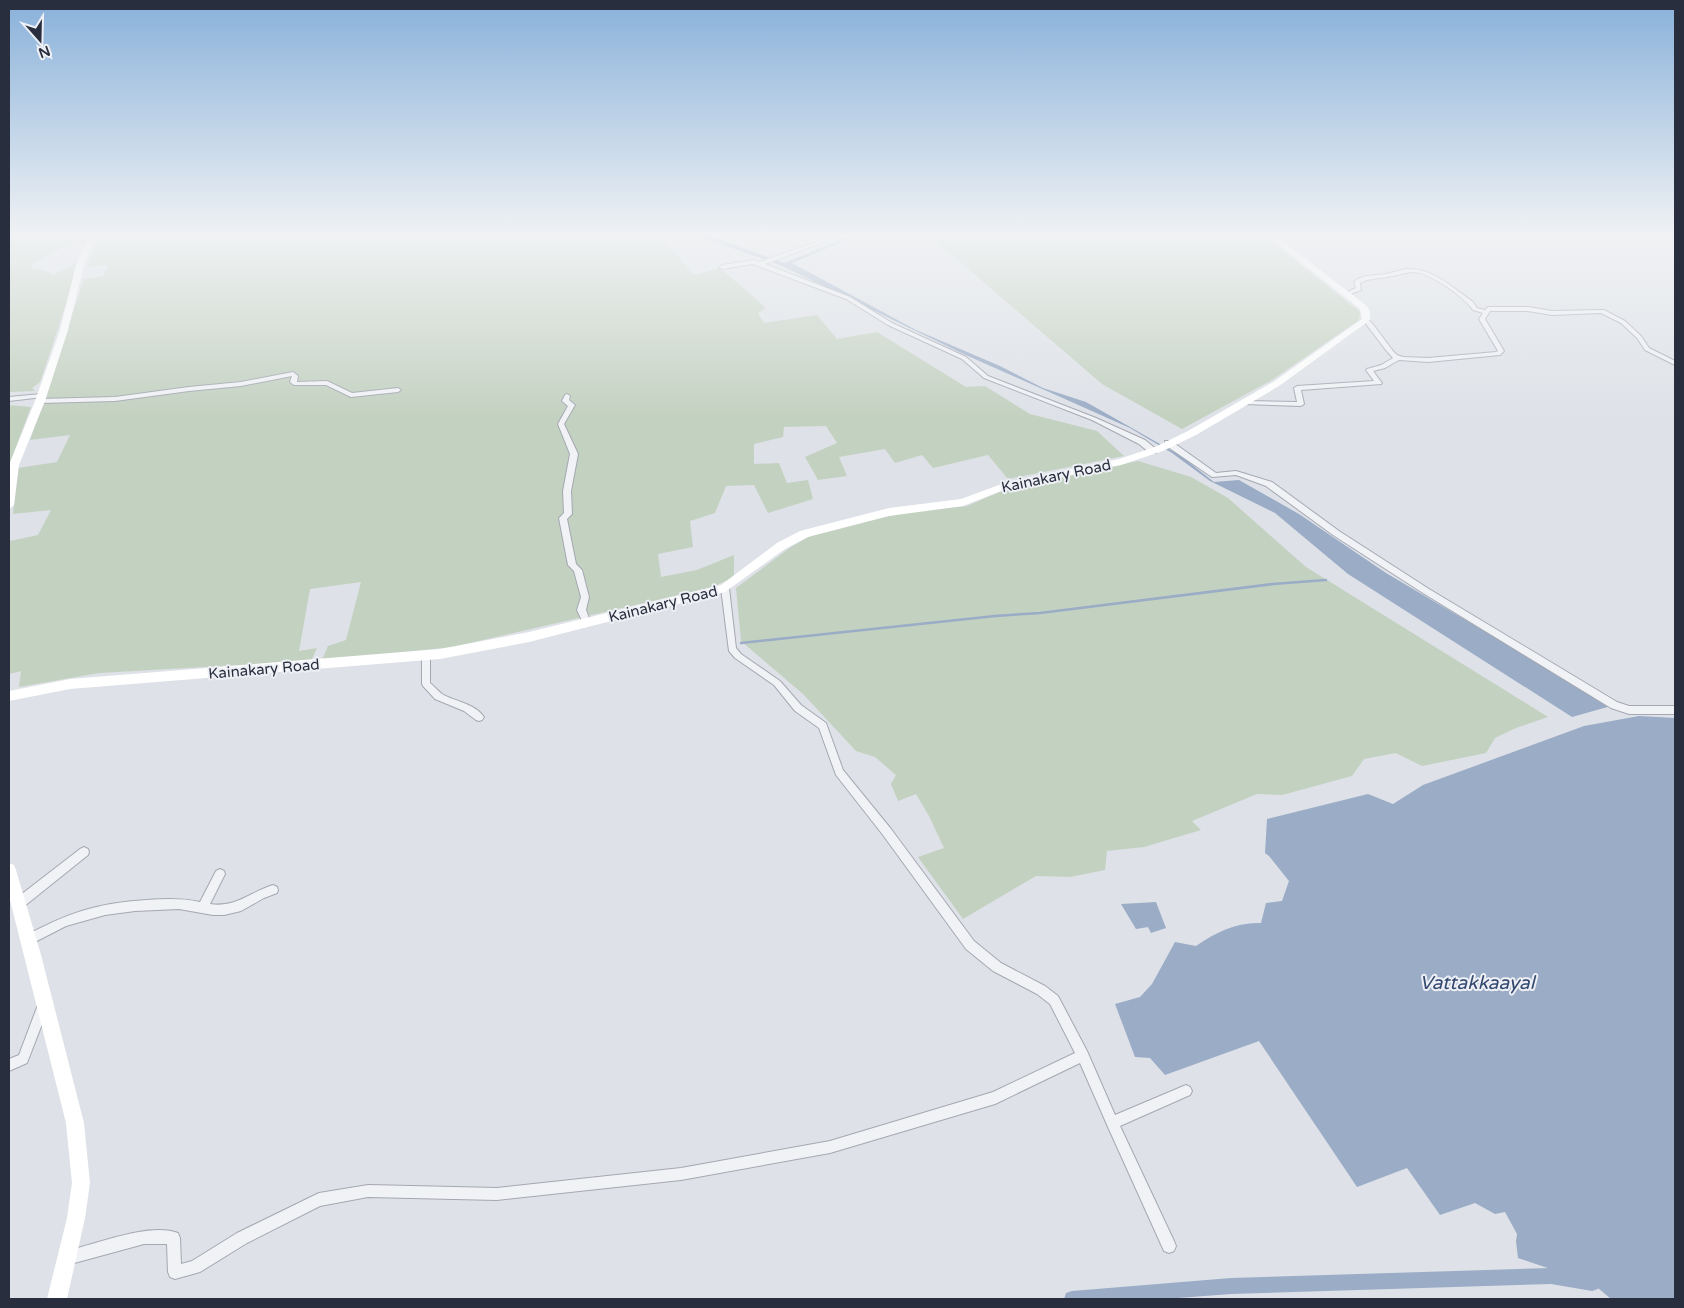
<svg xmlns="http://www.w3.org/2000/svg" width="1684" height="1308" font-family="'Varela Round',sans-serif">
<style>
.green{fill:#c3d1c0}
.water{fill:#9aacc6}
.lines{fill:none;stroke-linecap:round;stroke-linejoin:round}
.stream{stroke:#9aacc6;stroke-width:2.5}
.canal{fill:#9aacc6;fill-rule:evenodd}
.minor-casing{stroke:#a4a8b1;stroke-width:2}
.minor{fill:#f1f2f6;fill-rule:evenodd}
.secondary{fill:#fff;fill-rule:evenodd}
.labels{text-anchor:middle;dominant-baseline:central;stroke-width:4;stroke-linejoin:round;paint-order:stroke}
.street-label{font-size:15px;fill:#282e3d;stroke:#eef0f5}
.near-water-label{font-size:19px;font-style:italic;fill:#344970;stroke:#eef0f5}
</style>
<rect width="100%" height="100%" fill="#dee1e7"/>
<!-- green -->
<path class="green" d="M9 235H91L86 244 66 245 30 266 32 269 44 270 53 275 80 261 46 365 40 382 32 388 35 391 9 392Z
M100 235H651L670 247 694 275 720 268 766 308 758 313 764 323 817 315 837 339 877 332 966 387 985 386 1030 414 1097 431 1124 456 1008 479 988 455 933 468 922 455 895 463 885 449 839 457 847 476 818 480 805 457 837 443 826 426 784 427 783 437 754 444V464L779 463 787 483 808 480 813 499 768 513 754 485 726 486 715 513 690 521 693 547 658 554 661 577 697 570 734 555V577L713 587 453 647 322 660 328 646 346 640 361 582 310 589 299 651 317 648 311 661 99 673 19 687 21 671 9 674V547L10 541 38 535 51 510 13 514 18 468 57 462 70 435 30 440 84 279 103 276 108 265 87 267Z
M929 235H1263L1360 312 1359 320 1272 380 1182 429 1102 384Z
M9 405 31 407 11 460 9 470Z
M1138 461 1191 477 1228 498 1306 567 1548 717 1516 728 1495 738 1486 753 1422 766 1396 753 1364 759 1352 776 1282 795 1257 794 1192 821 1201 830 1144 847 1107 851 1105 870 1070 877 1036 876 963 919 918 857 944 848 929 816 916 794 898 801 891 784 896 775 875 757 856 751 803 694 741 641 736 588 791 547 810 536 854 523 903 513 967 506 1011 487Z"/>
<!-- water -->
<path class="water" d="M695 235H708L784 263 853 235H859L792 263 916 330 1000 366 1043 388 1086 402 1181 456 1214 482 1239 480 1299 514 1386 573 1611 706 1572 717 1348 574 1275 513 1210 481 1172 453 1130 428 959 352 780 265Z
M1639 716 1675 718V1299H1611L1592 1283 1518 1258 1516 1241 1517 1234 1505 1212 1495 1214 1475 1203 1440 1215 1407 1168 1357 1187 1259 1041 1165 1075 1150 1058 1135 1057 1115 1004 1140 997 1152 984 1175 942 1196 946C1216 932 1237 922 1261 923L1266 903 1282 901 1289 881 1269 856 1265 853 1267 819 1368 794 1393 804 1423 785 1584 726Z
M1156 902 1166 928 1151 933 1148 927 1136 929 1121 904Z"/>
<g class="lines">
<!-- stream -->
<path class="stream" d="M741 643 995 616 1040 613 1273 584 1326 580"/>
<!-- canal -->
<path class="canal" d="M1551 1268 1592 1275 1598 1277 1600 1283 1598 1289 1592 1291 1551 1284 1231 1294 1165 1299H1064L1066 1293 1072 1291 1231 1278Z"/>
<defs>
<path id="minor" d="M835 235H843L765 264 850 297 892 323 966 357 988 376 1096 418 1145 440 1156 449V453H1150L1139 444 1092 420 984 378 962 359 888 325 846 299 753 264 722 269 719 267 722 265 754 260 760 262Z
M1406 269C1433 268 1452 287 1473 302L1477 308 1485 310 1488 307H1528L1552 311 1604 310 1625 321 1641 336 1649 348 1675 361V365L1645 350 1637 338 1621 323 1601 313 1552 315 1528 311H1490L1485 319 1504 351 1500 355 1428 362 1399 360 1385 368 1373 371 1382 383 1381 384 1301 390 1304 404 1301 406 1243 404V402L1245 401 1297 402 1294 388 1297 386 1374 381 1366 370 1367 369 1381 365 1393 358 1385 349 1363 320 1366 318 1372 323 1393 351 1397 355 1403 357 1428 358 1496 352 1498 351 1479 319 1483 313 1473 310C1464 297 1431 273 1414 272 1405 272 1396 276 1387 277 1378 279 1368 278 1360 283L1361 290 1346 296 1343 294 1356 288 1354 282 1358 279 1366 276 1386 274Z
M293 372 298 376 297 382 327 381 352 393 398 388 401 390 398 392 351 397 326 385H294L290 382 292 376 241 386 189 391 115 401 40 403 37 401 40 399 115 397 189 387 241 382Z
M41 394 43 395V397L9 401V397Z
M567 394 570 396 569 400 575 405 564 424 578 454 571 491 572 514 567 519 576 564 582 570 589 597 586 610 591 623 587 626 584 625 577 610 581 597 574 571 568 565 559 518 564 513 563 491 570 454 558 424 568 406 562 401 565 395Z
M1165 441H1171L1216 473 1236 471 1272 482 1339 531 1429 589 1617 702 1629 706H1675V714H1629L1611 708 1423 593 1333 535 1266 486 1236 475 1212 477 1165 445Z
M725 585 729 588 736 648 741 654 780 681 801 705 826 723 843 770 891 829 974 941 1001 963 1045 986 1058 996 1087 1051 1115 1115 1186 1085 1190 1087 1192 1091 1190 1095 1120 1126 1174 1241 1176 1246 1174 1251 1169 1253 1164 1251 1108 1127 1080 1063 995 1104 830 1153 681 1180 497 1200 368 1197 320 1206 247 1243 200 1272 175 1279 170 1277 168 1272 167 1244H144L67 1265 62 1263 60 1258 62 1253 67 1251C95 1244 151 1222 178 1233L180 1238 181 1264 192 1261 237 1233 319 1193 368 1185 497 1188 681 1168 830 1141 993 1092 1075 1053 1050 1004 1037 994 993 971 966 949 883 835 836 775 819 728 795 711 774 685 735 658 729 651 721 588Z
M426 652 429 653 430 655V683C434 686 438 691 442 694 456 702 474 703 484 717L482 720 479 721 476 720 464 711 435 699 423 686 422 684V655L423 653Z
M84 847 88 849 89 852 88 855 22 908 18 909 14 908 13 904 14 900 80 849Z
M220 869 224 871 225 874 210 904C236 908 250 892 273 885L277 887 278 890 277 893 264 898 241 911 224 915H213L179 909 135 911 105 915 66 926 29 945 25 944 24 940 25 936C68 913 97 903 146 900 164 899 182 898 200 902L216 871Z
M43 1000 47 1002 49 1006 27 1063 9 1071V1059L19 1055 39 1002Z"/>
</defs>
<!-- minor casing -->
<use href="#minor" class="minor-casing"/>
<!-- minor -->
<use href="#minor" class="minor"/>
<!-- secondary -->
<path class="secondary" d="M89 235H97L84 265 68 330 45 401 19 465 14 505 9 509V465L35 401 60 330 76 265Z
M1266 235H1275L1367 306 1370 312V320L1279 386 1196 435 1163 451 1121 465 1009 488 963 506 889 516 808 537 785 549 725 592 529 642 440 659 70 689 9 701V691L70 679 440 649 529 632 721 585 777 543 800 531 889 508 961 499 1007 482 1119 459 1155 447 1188 431 1273 382 1362 319 1360 309Z
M9 863 14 865 16 870 41 955 84 1123 90 1183 85 1218 67 1299H47L67 1218 72 1183 66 1123 9 896Z"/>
</g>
<!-- sky -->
<linearGradient id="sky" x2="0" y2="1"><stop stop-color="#89b1da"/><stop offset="0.56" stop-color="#f0f2f4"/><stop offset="1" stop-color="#f0f2f4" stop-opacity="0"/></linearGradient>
<rect width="1684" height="419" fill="url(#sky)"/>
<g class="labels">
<!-- street labels -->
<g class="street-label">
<text transform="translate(1056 476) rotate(-12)">Kainakary Road</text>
<text transform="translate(663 604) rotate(-14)">Kainakary Road</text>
<text transform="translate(264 669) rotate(-5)">Kainakary Road</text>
</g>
<!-- near-water labels -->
<g class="near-water-label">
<text x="1477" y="983">Vattakkaayal</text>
</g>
</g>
<!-- border -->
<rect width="1684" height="1308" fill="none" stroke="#282e3d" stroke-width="20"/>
<!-- north arrow -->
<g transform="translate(40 40) rotate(160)" stroke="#eef0f5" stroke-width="4" paint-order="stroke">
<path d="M0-4L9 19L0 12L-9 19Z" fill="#282e3d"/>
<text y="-8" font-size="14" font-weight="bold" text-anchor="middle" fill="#282e3d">N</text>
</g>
</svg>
